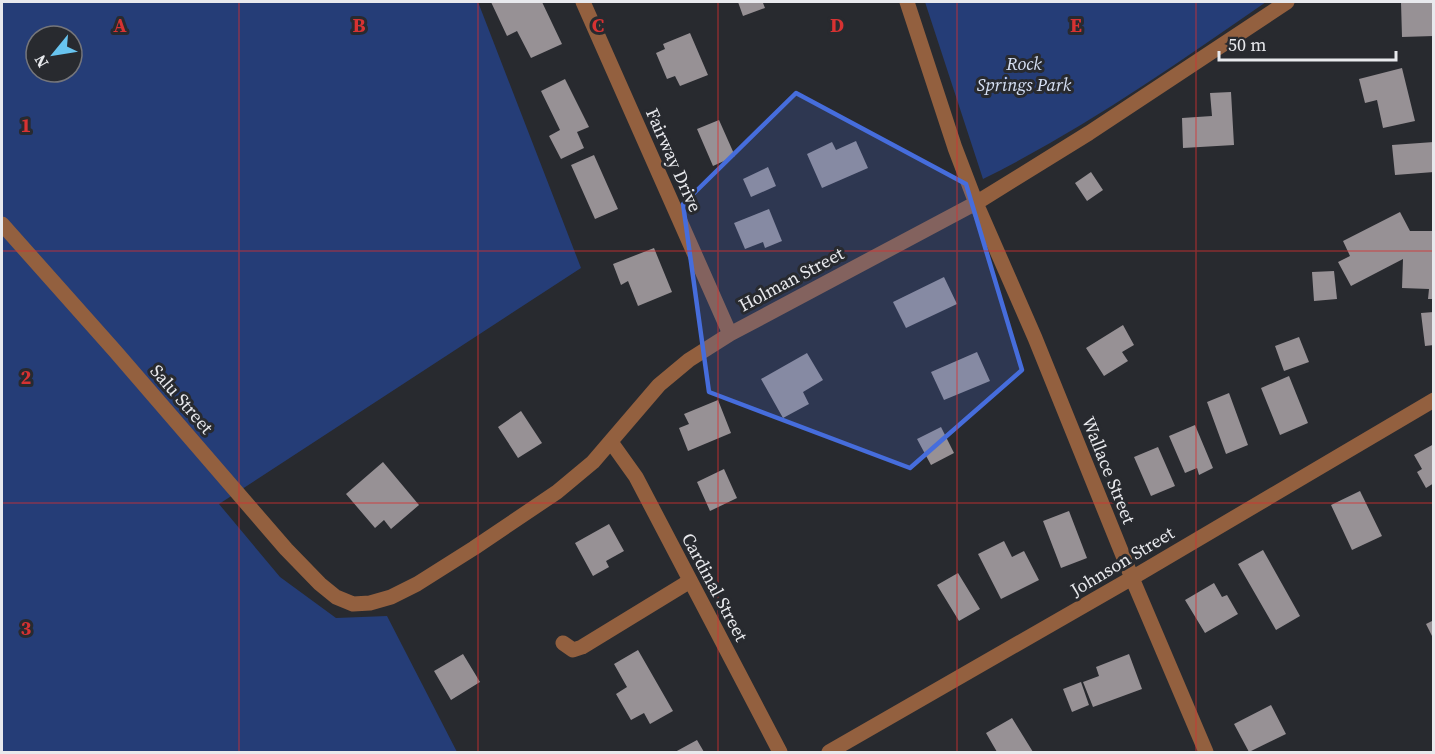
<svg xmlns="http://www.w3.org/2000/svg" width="1435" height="754" font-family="'Source Serif 4',serif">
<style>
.green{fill:#253d77;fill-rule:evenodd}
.building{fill:#979195}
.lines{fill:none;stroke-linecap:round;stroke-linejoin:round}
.minor{stroke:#93603f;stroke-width:15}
.marked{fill:#466ddc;fill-opacity:0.2;stroke:#466ddc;stroke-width:4.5;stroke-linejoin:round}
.grid{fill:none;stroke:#d73232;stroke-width:1.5;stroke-opacity:0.55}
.labels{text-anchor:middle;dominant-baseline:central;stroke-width:6;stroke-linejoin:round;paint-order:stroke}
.park-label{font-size:18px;font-style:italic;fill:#d6e0f4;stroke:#282a2f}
.street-label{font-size:18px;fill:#e8e9ed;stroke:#282a2f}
.grid-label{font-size:20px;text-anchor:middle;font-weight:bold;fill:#d73232;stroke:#282a2f;stroke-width:6;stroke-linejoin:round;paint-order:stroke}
</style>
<rect width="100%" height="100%" fill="#282a2f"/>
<!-- green -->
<path class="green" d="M2 2H478L581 268 219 504 280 577 336 618 387 616 457 752H2ZM36 36H72V72H36Z
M925 2H1266C1175 65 1082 130 983 179Z"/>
<!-- building -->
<path class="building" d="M491 2H542L562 44 531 58 517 31 507 36Z
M738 2H768L763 3 765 8 743 16Z
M1401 2H1434V36L1402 37Z
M690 33 708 75 680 86 675 76 667 79 656 53 665 49 663 44Z
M1402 68 1415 121 1383 128 1377 100 1365 103 1359 79Z
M565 79 589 127 577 132 584 148 561 159 549 136 560 130 541 91Z
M1231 92 1234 145 1183 148 1182 118 1212 116 1210 93Z
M719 120 735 156 713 166 697 129Z
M856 141 868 168 822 188 807 154 832 142 836 150Z
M1434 142V172L1395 175 1392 145Z
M594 155 618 209 595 219 571 165Z
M768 167 776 186 751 197 743 179Z
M1091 172 1103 190 1087 201 1075 183Z
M769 209 782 241 765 248 763 242 745 249 734 223Z
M1400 212 1410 231H1434V299H1428L1429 289 1402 288 1403 259 1351 286 1338 262 1350 256 1343 241Z
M654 248 672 292 638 306 628 281 621 285 613 264Z
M1334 271 1337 299 1314 301 1312 272Z
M944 277 957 304 906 328 893 302Z
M1434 312V345L1425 346 1421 313Z
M1123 325 1134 345 1122 352 1128 361 1104 376 1086 348Z
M1299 337 1309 362 1284 371 1275 346Z
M977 352 990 381 944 400 931 372Z
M807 353 823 380 803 392 809 404 783 418 761 379Z
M1289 376 1308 423 1280 435 1261 388Z
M1229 393 1248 445 1226 454 1207 402Z
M718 400 731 433 688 451 679 428 689 424 684 414Z
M521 411 542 443 518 458 498 427Z
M1195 425 1213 468 1199 475 1197 468 1185 473 1169 436Z
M941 427 954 453 931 465 917 439Z
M1434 444V483L1426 488 1417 472 1422 469 1414 455Z
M1158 447 1175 486 1151 496 1134 457Z
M383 462 419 505 391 529 384 520 375 528 346 494Z
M724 469 737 498 710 511 697 482Z
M1360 491 1382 536 1352 550 1331 505Z
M1069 511 1087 558 1061 568 1043 521Z
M609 524 624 551 606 561 609 567 593 576 575 543Z
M1004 541 1012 557 1024 551 1039 580 1001 599 978 554Z
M1263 550 1300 616 1276 630 1238 564Z
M958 573 980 609 959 621 937 585Z
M1214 583 1222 597 1227 595 1238 614 1205 633 1185 600Z
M1434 620V640L1426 624Z
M638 650 673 711 650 724 644 713 631 720 616 694 627 687 614 664Z
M463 654 480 682 451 700 434 671Z
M1129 654 1142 689 1093 707 1083 682 1099 676 1096 667Z
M1081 682 1089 705 1072 712 1063 689Z
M1271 705 1286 734 1249 752 1234 724Z
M1012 718 1033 752H997L986 733Z
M697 740 704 752H675Z"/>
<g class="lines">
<!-- minor -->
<path class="minor" d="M583 2 730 334
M907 2 955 148 976 203 1035 338 1132 578 1206 752
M2 224 115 351 286 549 320 584 336 597 353 604 370 603 391 597 417 584 474 548 557 492 593 462 659 385 689 360 730 334 976 203 1089 133 1287 2
M611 442 636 477 780 752
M563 643 573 650 582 647 690 581
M829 752 1132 578 1434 400"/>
</g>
<!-- marked area -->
<path class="marked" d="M796 93 966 184 1022 370 910 468 709 392 683 204Z"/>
<!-- grid -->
<path class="grid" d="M239 2V752M478 2V752M718 2V752M957 2V752M1196 2V752M2 251H1434M2 503H1434"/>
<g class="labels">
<!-- park labels -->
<g class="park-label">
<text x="1024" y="63">Rock<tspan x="1024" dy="21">Springs Park</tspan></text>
</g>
<!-- street labels -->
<g class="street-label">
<text transform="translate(674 160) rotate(66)">Fairway Drive</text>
<text transform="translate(791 279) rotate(-28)">Holman Street</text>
<text transform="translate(182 399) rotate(49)">Salu Street</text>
<text transform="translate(1109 470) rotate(68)">Wallace Street</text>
<text transform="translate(1122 561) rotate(-31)">Johnson Street</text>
<text transform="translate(715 587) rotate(62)">Cardinal Street</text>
</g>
</g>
<g class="grid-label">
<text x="120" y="32">A</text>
<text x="359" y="32">B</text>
<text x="598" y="32">C</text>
<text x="837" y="32">D</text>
<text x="1076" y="32">E</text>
<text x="26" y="132">1</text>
<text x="26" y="384">2</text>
<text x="26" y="635">3</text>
</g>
<!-- border -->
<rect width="1435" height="754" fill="none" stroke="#e8e9ed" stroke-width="6"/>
<!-- north arrow -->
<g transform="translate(54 54) rotate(240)"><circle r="28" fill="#282a2f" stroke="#75767b" stroke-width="1.5"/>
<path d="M0-4.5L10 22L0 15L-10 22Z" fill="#68c4f0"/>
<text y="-9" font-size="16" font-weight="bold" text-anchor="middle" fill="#e8e9ed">N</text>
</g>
<!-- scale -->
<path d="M1219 51v9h177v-9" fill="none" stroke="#e8e9ed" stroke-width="3"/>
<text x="1228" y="51" font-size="18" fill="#e8e9ed" stroke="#282a2f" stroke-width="4.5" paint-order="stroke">50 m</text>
</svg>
